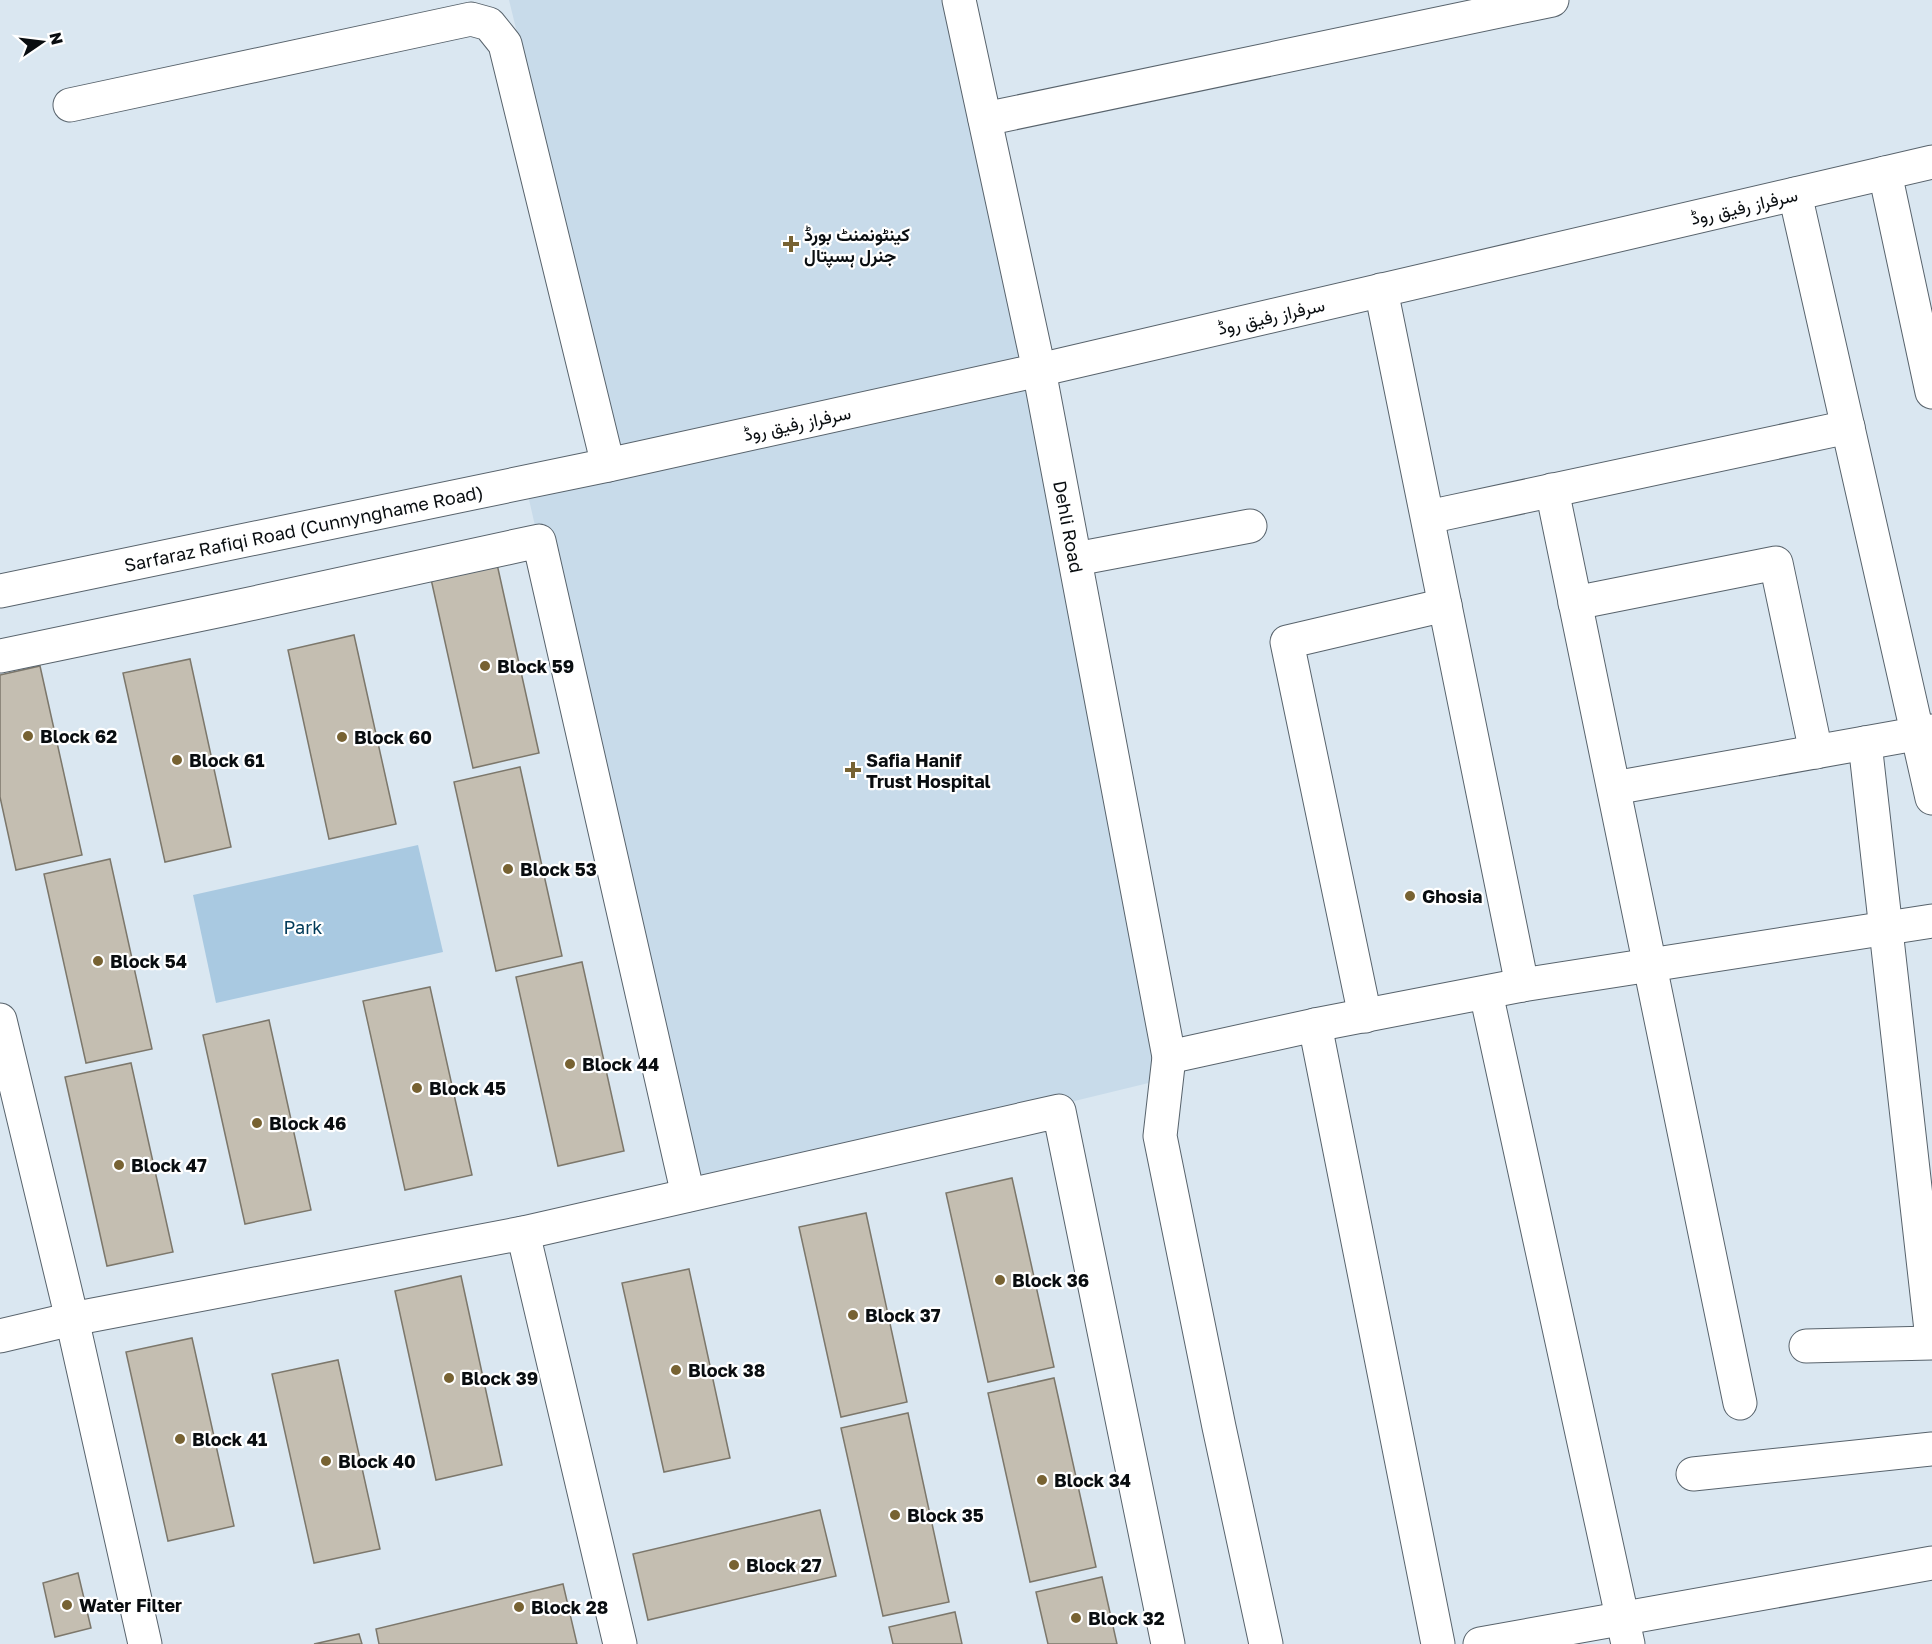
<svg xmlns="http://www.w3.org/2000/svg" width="1932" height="1644" font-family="'Golos Text',Vazirmatn,sans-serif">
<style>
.built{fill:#c8dbea}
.green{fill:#a9c9e1}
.building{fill:#c4beb1;stroke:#7c776b;stroke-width:1.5}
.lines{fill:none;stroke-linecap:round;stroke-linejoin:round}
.minor-casing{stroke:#58636c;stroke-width:35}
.minor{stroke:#fff;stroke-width:33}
.poi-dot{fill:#776232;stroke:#fff;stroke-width:2}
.labels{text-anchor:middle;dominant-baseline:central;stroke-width:4.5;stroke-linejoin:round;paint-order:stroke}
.street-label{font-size:18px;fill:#090d10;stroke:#fff}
.poi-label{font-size:18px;font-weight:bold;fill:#090d10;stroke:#fff;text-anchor:start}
.park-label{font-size:18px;fill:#003a59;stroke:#fff}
</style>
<rect width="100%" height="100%" fill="#dae7f1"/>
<!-- built -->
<path class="built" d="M509 0H959L1165 1079 688 1195 525 482 621 458Z"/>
<!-- green -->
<path class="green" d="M418 845 443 952 216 1003 193 895Z"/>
<!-- building -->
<path class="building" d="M497 564 539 753 473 768 431 579Z
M354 635 396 824 329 839 288 650Z
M190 659 231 847 165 862 123 673Z
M40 666 82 855 16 870 0 797V675Z
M520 767 562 956 496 971 454 782Z
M110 859 152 1049 86 1063 44 874Z
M582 962 624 1151 558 1166 516 977Z
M430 987 472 1175 405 1190 363 1001Z
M269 1020 311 1210 245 1224 203 1035Z
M131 1063 173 1252 107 1266 65 1077Z
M1012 1178 1054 1367 988 1382 946 1193Z
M866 1213 907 1402 841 1417 799 1227Z
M689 1269 730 1458 664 1472 622 1283Z
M461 1276 502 1465 436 1480 395 1291Z
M192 1338 234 1526 168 1541 126 1352Z
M338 1360 380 1549 314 1563 272 1374Z
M1054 1378 1096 1567 1030 1582 988 1393Z
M908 1413 949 1602 883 1616 841 1428Z
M820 1510 836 1576 648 1620 633 1554Z
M78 1573 91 1628 55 1637 43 1583Z
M1102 1577 1117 1644H1048L1036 1592Z
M563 1584 577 1644H379L376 1629Z
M955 1612 962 1644H893L889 1627Z
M359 1634 362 1644H314Z"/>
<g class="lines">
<defs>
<g id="minor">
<path id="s1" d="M959 0 1039 370 1169 1057 1160 1136 1219 1427 1266 1644"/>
<path d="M70 105 471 19 489 24 505 44 608 465"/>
<path d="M985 119 1552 0"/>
<path d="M1885 173 1932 392"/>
<path d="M1795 194 1932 798"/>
<path d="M1381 290 1522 985"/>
<path d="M1552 490 1740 1403"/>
<path d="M1428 517 1848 427"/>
<path d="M1076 559 1250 526"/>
<path id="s2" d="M0 591 608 465 1039 370 1932 162"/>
<path d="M1575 603 1776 563 1816 752"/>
<path d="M0 656 231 608 539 541 688 1195"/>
<path d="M1865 743 1932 1339"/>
<path d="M1614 788 1932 731"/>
<path d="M1486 993 1628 1644"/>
<path d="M1365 1016 1287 642 1445 605"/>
<path d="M0 1020 72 1319 145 1644"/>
<path d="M1315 1025 1438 1644"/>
<path d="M1169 1057 1315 1025 1522 985 1932 921"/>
<path d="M523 1233 620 1644"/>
<path d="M0 1336 72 1319 523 1233 1059 1111 1168 1644"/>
<path d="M1806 1346 1932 1343"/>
<path d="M1693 1474 1932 1449"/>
<path d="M1480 1644 1932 1563"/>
</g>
</defs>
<!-- minor casing -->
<use href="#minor" class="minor-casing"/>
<!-- minor -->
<use href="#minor" class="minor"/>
</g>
<!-- markers -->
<g class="poi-dot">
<path d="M788 235h6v6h6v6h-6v6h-6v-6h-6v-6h6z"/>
<circle cx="485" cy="666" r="6"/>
<circle cx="28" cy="736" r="6"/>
<circle cx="342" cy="737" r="6"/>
<circle cx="177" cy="760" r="6"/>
<path d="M850 761h6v6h6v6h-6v6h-6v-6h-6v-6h6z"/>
<circle cx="508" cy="869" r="6"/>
<circle cx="1410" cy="896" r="6"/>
<circle cx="98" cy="961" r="6"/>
<circle cx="570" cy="1064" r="6"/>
<circle cx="417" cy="1088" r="6"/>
<circle cx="257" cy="1123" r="6"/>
<circle cx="119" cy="1165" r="6"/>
<circle cx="1000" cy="1280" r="6"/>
<circle cx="853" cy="1315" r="6"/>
<circle cx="676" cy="1370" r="6"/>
<circle cx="449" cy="1378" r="6"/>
<circle cx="180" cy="1439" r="6"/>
<circle cx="326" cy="1461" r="6"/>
<circle cx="1042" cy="1480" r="6"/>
<circle cx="895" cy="1515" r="6"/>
<circle cx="734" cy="1565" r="6"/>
<circle cx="67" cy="1605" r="6"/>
<circle cx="519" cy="1607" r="6"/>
<circle cx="1076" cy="1618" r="6"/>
</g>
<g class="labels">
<!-- street labels -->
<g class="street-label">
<text transform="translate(1744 206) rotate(-13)">سرفراز رفیق روڈ</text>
<text transform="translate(1271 316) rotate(-13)">سرفراز رفیق روڈ</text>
<text transform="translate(797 423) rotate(-12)">سرفراز رفیق روڈ</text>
<text stroke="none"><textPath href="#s1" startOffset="538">Dehli Road</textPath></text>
<text stroke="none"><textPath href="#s2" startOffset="310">Sarfaraz Rafiqi Road (Cunnynghame Road)</textPath></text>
</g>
<!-- poi labels -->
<g class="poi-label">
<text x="804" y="234">کینٹونمنٹ بورڈ<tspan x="804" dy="21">جنرل ہسپتال</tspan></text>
<text x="497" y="666">Block 59</text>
<text x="40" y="736">Block 62</text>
<text x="354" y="737">Block 60</text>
<text x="189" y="760">Block 61</text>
<text x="866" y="760">Safia Hanif<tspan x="866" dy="21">Trust Hospital</tspan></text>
<text x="520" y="869">Block 53</text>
<text x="1422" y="896">Ghosia</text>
<text x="110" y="961">Block 54</text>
<text x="582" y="1064">Block 44</text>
<text x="429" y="1088">Block 45</text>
<text x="269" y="1123">Block 46</text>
<text x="131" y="1165">Block 47</text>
<text x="1012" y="1280">Block 36</text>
<text x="865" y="1315">Block 37</text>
<text x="688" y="1370">Block 38</text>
<text x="461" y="1378">Block 39</text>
<text x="192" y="1439">Block 41</text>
<text x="338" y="1461">Block 40</text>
<text x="1054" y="1480">Block 34</text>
<text x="907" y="1515">Block 35</text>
<text x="746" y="1565">Block 27</text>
<text x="79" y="1605">Water Filter</text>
<text x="531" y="1607">Block 28</text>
<text x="1088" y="1618">Block 32</text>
</g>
<!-- park labels -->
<g class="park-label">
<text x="303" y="927">Park</text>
</g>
</g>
<!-- north arrow -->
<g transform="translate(42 42) rotate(76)" stroke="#ffffff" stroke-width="4.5" paint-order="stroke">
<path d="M0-4.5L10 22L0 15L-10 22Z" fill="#090d10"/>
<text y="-9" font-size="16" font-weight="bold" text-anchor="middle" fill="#090d10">N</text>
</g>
</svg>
